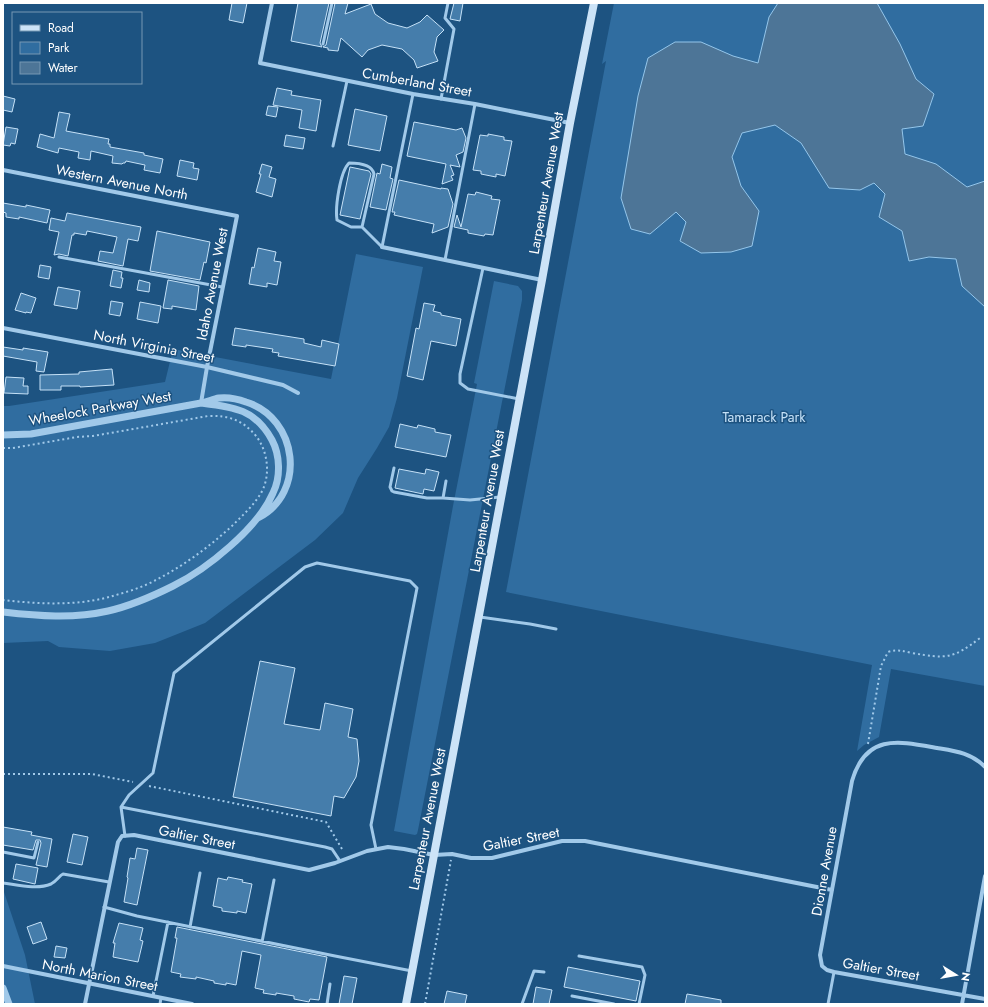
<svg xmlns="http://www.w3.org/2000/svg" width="988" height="1007" font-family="Jost,sans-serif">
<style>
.green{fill:#306da0}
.water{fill:#4d7597;stroke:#94c6eb}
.building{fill:#457dab;stroke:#c5e1f7}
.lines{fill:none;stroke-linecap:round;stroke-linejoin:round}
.path{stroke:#a1c9e9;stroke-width:2;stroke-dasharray:2 3;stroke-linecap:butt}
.service{stroke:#a1c9e9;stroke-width:3}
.minor{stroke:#a1c9e9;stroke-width:4}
.tertiary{stroke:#a1c9e9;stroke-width:7}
.secondary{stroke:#cce3f7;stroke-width:8}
.labels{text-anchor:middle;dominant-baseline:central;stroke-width:3;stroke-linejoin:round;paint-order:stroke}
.street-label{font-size:14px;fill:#fff;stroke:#1d5381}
.park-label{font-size:14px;fill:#c5e1f7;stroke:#1d5381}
</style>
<rect width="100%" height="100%" fill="#1d5381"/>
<!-- green -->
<path class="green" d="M614 3H985V686L891 669 879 737 864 745 857 751 872 665 506 592 606 61 602 64Z
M356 254 423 267 397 398 389 427 377 448 358 478 343 513 315 540 205 623 155 643 110 651 59 647 48 641 3 643V406H9L165 382 173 349 331 379Z
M494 281 518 286 522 291V300L418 830 417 834 415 835 394 831 453 506 477 384 474 383Z
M3 889 25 955 35 1004H3Z"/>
<!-- water -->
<path class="water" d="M778 3H877L900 44 916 79 934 94 923 126 902 129 905 154 936 164 967 187 985 181V307L962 286 956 259 929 257 909 261 902 231 879 217 885 194 874 183 860 190 829 188 801 143 775 125 742 133 732 157 741 186 759 211 752 246 731 252 701 253 680 241 686 222 676 212 650 234 631 229 621 198 638 96 648 58 675 42H701L733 56 758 63 769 17Z"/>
<!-- building -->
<path class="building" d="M232 3H247L243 23 229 20Z
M298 3H329L320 43 322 47 291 41Z
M335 3H348L345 14 371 4 375 14 388 23 407 28 420 22 427 15 444 30 437 37 434 52 438 61 417 68 414 60 402 49 382 45 368 50 362 57 341 38 338 51 328 50V48L323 47 326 45Z
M454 3H463L460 21 450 19Z
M277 88 292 91 291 95 321 100 316 131 299 128 302 110 273 105Z
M3 96 15 99 12 112 3 110Z
M268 106 278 107 276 117 266 115Z
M355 109 387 116 380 151 348 145Z
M59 112 70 114 66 131 109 139 108 144H110V147L144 153V155L163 159 160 173 144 170 145 165 126 161 125 163H123L122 164 112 163 113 156 91 151 90 160 78 158 79 152 59 148 58 153 37 147 40 134 54 138Z
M414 122 456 130 462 128 466 138 463 152 456 155 460 167 450 165 454 175 451 176 453 180 442 184 446 164 407 156Z
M6 127 18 129 15 144 11 143 10 146 3 145Z
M488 134 504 137V140L512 141 505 176 496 174V177L481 174V171L473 170 480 135 488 136Z
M286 135 305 138 303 149 284 146Z
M180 160 194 163 193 168 199 169 197 180 177 176Z
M262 164 272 167 269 177 276 179 272 197 256 192 261 174H259Z
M382 164 392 167 390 178 393 179 386 210 370 207 377 173 380 174Z
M350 167 369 171 371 174 360 219 340 215Z
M399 180 441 189V188L448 189 453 204 448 227 432 233 434 224 394 215 395 212H392Z
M476 192 492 196 491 199 500 200 493 235 485 234 484 236 468 233V230L454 227 457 215 461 227 468 194 475 195Z
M3 203 26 207V205L50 210 47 223 19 217V219L6 217V213L3 212Z
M67 213 141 227 138 241 128 239 123 266 98 261 100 251 113 253 117 237 87 231 86 235 74 233V235H72L68 256 59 254 54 255 59 232 49 230 51 218 65 221Z
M157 231 210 242 206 263 204 262 200 280 150 271Z
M258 248 276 252 274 261 281 262 277 285 267 283V287L249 284 252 267 254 268Z
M40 265 51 267 49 279 38 277Z
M113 270 122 272 121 278H123L121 288 110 286Z
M139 280 150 283 149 292 137 290Z
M168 280 199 286 196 310 172 306V309L163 308Z
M58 287 80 291 77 309 54 305Z
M21 293 36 298 31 313 26 312V313L15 310Z
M111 301 123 303 120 316 109 314Z
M140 302 161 306 158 323 137 319Z
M424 303 435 305 433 311 441 313V315L461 319 456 346 431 341 423 380 407 376 416 328 419 329Z
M235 328 304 339V343L321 347 322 340 339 344 335 366 278 356 279 353 272 352 273 349 246 345V347L232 345Z
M3 347 23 350V348L48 352 44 372 36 371 37 362 3 356Z
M112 369 114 385 80 387V386H61V390H40V375L79 374V372Z
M6 377 24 378 23 386H28V394L4 393Z
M400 424 417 428 418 425 435 429V432L451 435 446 457 395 447Z
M399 469 425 474 426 469 439 472 434 491 424 489 423 494 395 488Z
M260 661 295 668 284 724 320 730 325 703 353 709 348 737 357 739 359 761 356 777 344 798 334 796 331 816 233 797Z
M3 827 32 832 31 835 52 839 47 867 36 865 41 843 40 840H36L33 850 3 845Z
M73 834 88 837 82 865 67 862Z
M137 848 148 850 137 905 124 902 128 878 127 877 130 858 135 859Z
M16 864 38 868 35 884 13 879Z
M228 877 243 880 242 882 252 884 246 913 237 911V913L222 911V908L213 906 218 878 227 880Z
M41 922 47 939 33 944 27 927Z
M119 923 143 928 140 940 143 941 138 962 113 957 115 943H113Z
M177 927 327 957 319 1000 310 999 309 1002 294 999V996L276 993V995L263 993 264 990 255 988 261 955 242 951 236 985 226 983V985L214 983V981L196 977V979L180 977 181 974 171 972 177 938H175Z
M56 946 67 948 65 958 54 957Z
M568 967 640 981 636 1001 564 987Z
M344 976 357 978 352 1004H339Z
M536 987 552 990 549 1004H533Z
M447 991 467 995 465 1004H444Z
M687 994 721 1000V1004H685Z"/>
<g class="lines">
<!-- path -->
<path class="path" d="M3 448H13L77 437 93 436 208 416C228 415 243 420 256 436 268 451 271 476 261 493 254 505 243 515 233 525 208 548 182 567 152 582 138 589 123 593 109 597 75 606 38 604 3 600
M868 744 881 666 888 652C897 649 903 651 912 653 946 659 953 659 980 638
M3 774H92L133 782
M149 786 326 822 342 849
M425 1004 451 860"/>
<!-- service -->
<path class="service" d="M323 44 332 3
M441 99 454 29 445 18 448 3
M333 146 347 81
M362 227H351L337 220C335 207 340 172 349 163 359 163 372 164 374 174L362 227 382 247
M382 247 413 94
M59 257 222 287
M445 260 475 104
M483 268 460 374V383L468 389 519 399
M394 468 390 487 392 491 394 492 427 498H443L446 481
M443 498 470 500 500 497
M480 617 530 624 556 629
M121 807 325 847 332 849 340 861
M125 836 121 807 129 795 153 773 174 673 305 567 317 563 410 581 417 588 371 825 376 849
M3 852 34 858 38 842
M3 883C18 885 37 890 51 884 57 881 59 876 63 874L109 882
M104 907 137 916 335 956 412 971
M190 927 200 873
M262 942 274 880
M579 956 642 967 645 975 639 1004
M153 996 168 922
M572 996 614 1004
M160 1004 161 998
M327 1004 330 984
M522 1004 534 971 544 972
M828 1004 834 972"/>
<!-- minor -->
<path class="minor" d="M272 3 260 63 413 94 475 104 570 123
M3 170 237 216 207 367 201 403
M382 247 542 280
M3 328 207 367 283 385 298 393
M985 767C972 753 955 751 937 748 899 741 866 733 852 781L820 955 822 966 827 970 834 972 985 999
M3 966 192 1004
M85 1004 118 842 122 836 134 835 309 870 335 863 367 851 388 847 404 849 434 855 452 854 471 858H492L562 841H585L832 890
M962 1004 985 876"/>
<!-- tertiary -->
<path class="tertiary" d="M3 435 31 434 201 403C207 402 213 399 219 398 228 397 238 399 246 402 298 418 307 493 258 518
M3 612C38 616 73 619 108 611 130 606 153 596 173 586 207 569 258 528 273 493 281 477 280 455 272 440 255 409 234 407 201 403
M3 988 9 1004"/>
<!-- secondary -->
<path class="secondary" d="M406 1004 542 280 570 123 594 3"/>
</g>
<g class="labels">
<!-- street labels -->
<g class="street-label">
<text transform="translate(417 82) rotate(10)">Cumberland Street</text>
<text transform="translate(122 182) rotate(11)">Western Avenue North</text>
<text transform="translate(546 183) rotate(-80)">Larpenteur Avenue West</text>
<text transform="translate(212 284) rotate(-79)">Idaho Avenue West</text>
<text transform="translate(154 346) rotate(11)">North Virginia Street</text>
<text transform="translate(100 408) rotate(-10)">Wheelock Parkway West</text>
<text transform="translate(487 501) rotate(-80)">Larpenteur Avenue West</text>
<text transform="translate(427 819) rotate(-79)">Larpenteur Avenue West</text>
<text transform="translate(197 837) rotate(11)">Galtier Street</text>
<text transform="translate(521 839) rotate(-11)">Galtier Street</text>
<text transform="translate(824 871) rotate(-80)">Dionne Avenue</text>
<text transform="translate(881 969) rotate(10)">Galtier Street</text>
<text transform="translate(100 975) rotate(11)">North Marion Street</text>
</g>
<!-- park labels -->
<g class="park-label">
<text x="764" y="417">Tamarack Park</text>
</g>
</g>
<!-- border -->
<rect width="988" height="1007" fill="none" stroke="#ffffff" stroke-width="8"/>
<!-- legend -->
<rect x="12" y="12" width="130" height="72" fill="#1d5381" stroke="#7798b3"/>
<rect x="20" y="25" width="20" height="6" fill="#cce3f7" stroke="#7798b3"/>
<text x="48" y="32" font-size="12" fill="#ffffff">Road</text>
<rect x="20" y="42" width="20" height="12" fill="#306da0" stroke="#7798b3"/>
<text x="48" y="52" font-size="12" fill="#ffffff">Park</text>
<rect x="20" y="62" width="20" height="12" fill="#4d7597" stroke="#7798b3"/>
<text x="48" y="72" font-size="12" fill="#ffffff">Water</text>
<!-- north arrow -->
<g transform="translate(956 975) rotate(101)" stroke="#1d5381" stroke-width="3" paint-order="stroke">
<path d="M0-3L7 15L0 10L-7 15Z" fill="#ffffff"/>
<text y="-6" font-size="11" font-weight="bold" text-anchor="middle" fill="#ffffff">N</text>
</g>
</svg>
